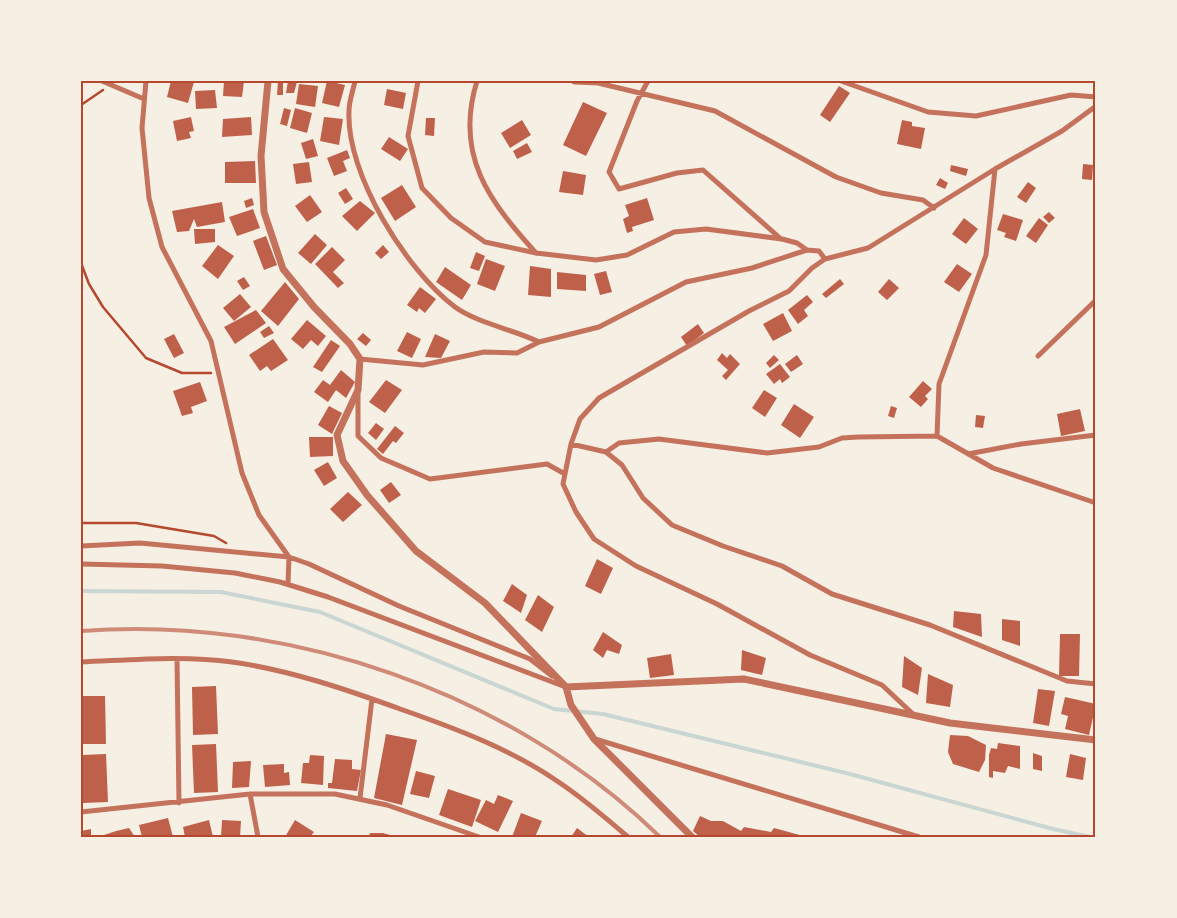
<svg xmlns="http://www.w3.org/2000/svg" width="1177" height="918" font-family="Lora,serif">
<style>
.lines{fill:none;stroke-linecap:round;stroke-linejoin:round}
.stream{stroke:#c9d6d2;stroke-width:4}
.building{fill:#bf614a}
.path{stroke:#b5482f;stroke-width:2.5}
.minor{stroke:#c5725c;stroke-width:5}
.tertiary{stroke:#c5725c;stroke-width:7}
.rail{stroke:#cf8b77;stroke-width:4}
.neatline{fill:none;stroke:#b5482f;stroke-width:2}
</style>
<rect width="100%" height="100%" fill="#f6efe4"/>
<g class="lines">
<!-- stream -->
<path class="stream" d="M81 591 221 592 320 612 554 709 603 714 850 774 1053 829 1090 837"/>
</g>
<!-- building -->
<path class="building" d="M171 81 194 82 188 103 167 97Z
M224 81H244L242 97 223 96Z
M278 81H283V95H277Z
M288 81 297 82 294 93H286Z
M327 81 345 85 339 107 322 103Z
M299 84 318 86 315 107 296 104Z
M839 86 850 93 830 122 820 115Z
M387 89 406 93 403 109 384 105Z
M215 90 217 108 196 109 195 91Z
M583 102 607 113 586 156 563 145Z
M284 108 291 110 287 126 280 124Z
M295 108 312 113 307 133 290 128Z
M191 117 194 131 189 132 191 138 177 141 173 121Z
M251 117 252 135 222 137 223 119Z
M324 117 343 119 339 145 320 141Z
M426 118H435L434 136 425 135Z
M522 120 531 135 510 148 501 133Z
M902 120 912 122V126L925 128 921 149 897 144Z
M389 137 408 149 400 161 381 149Z
M313 139 318 156 306 159 301 143Z
M527 143 532 152 517 159 513 151Z
M347 150 350 158 343 161 347 171 334 176 327 158Z
M255 161 256 183H225V162Z
M309 162 312 182 296 184 293 164Z
M1083 164 1093 165 1092 180 1082 179Z
M951 165 968 169 966 176 950 171Z
M563 171 586 175 583 195 559 192Z
M940 178 948 183 945 189 936 185Z
M1028 182 1036 188 1026 203 1017 197Z
M402 185 416 207 395 221 381 198Z
M346 188 353 199 345 204 338 193Z
M310 195 322 212 307 222 295 206Z
M252 198 254 205 246 208 244 201Z
M647 198 654 220 632 227 633 231 627 233 623 219 629 216 625 205Z
M360 201 375 213 357 231 342 216Z
M222 202 225 222 197 227 194 219 189 231 177 232 172 211Z
M253 209 260 228 237 236 229 217Z
M1049 212 1055 218 1049 223 1043 217Z
M1003 214 1023 220 1016 241 1004 237 1006 233 997 230Z
M964 218 978 229 966 244 952 234Z
M1039 218 1048 225 1036 243 1026 236Z
M194 229H215V242L195 244Z
M315 234 327 245 311 264 298 253Z
M266 236 277 265 264 270 253 241Z
M218 245 234 256 218 279 202 266Z
M383 245 389 252 381 259 375 253Z
M332 247 345 260 333 272 344 283 338 288 315 264Z
M476 252 485 256 479 271 470 268Z
M486 259 505 266 495 291 477 284Z
M957 264 972 274 959 292 944 282Z
M530 266 551 269V297L528 295Z
M445 267 471 285 462 300 436 282Z
M606 271 612 292 600 295 594 274Z
M557 272 586 275V291L557 289Z
M244 277 250 286 243 290 237 281Z
M840 279 844 284 826 298 822 294Z
M889 279 899 288 887 300 878 292Z
M285 282 299 299 278 326 261 311Z
M420 287 436 299 425 313 419 308 417 312 407 305Z
M240 294 251 307 234 321 223 308Z
M807 295 813 302 804 310 808 316 798 324 788 310Z
M256 310 266 323 235 344 224 327Z
M783 313 792 331 773 341 763 324Z
M307 320 326 336 318 346 311 340 303 349 291 339Z
M698 324 704 333 687 346 681 337Z
M269 326 274 333 264 338 260 332Z
M407 332 421 339 412 358 397 351Z
M363 333 371 340 366 346 357 339Z
M174 334 184 353 174 358 164 339Z
M435 334 450 341 441 358 425 357Z
M273 339 288 360 271 371 267 366 260 371 249 355Z
M331 340 340 346 322 372 313 367Z
M722 353 727 358 730 354 740 364 726 380 722 376 728 370 717 360Z
M774 355 779 360 770 368 766 363Z
M797 355 803 364 791 372 785 364Z
M780 364 790 377 782 383 780 379 774 384 766 374Z
M341 370 355 382 346 398 336 390 328 402 314 392 323 380 330 385Z
M386 380 402 390 385 413 369 402Z
M923 381 932 389 925 396 928 399 921 407 909 397Z
M200 382 207 401 191 407 193 413 182 416 173 391Z
M764 390 777 398 765 417 752 408Z
M794 404 814 417 800 438 781 425Z
M329 406 342 413 332 434 318 425Z
M891 406 897 408 894 418 888 416Z
M1080 409 1085 431 1061 436 1057 414Z
M976 415 985 416 983 428 975 427Z
M376 423 384 429 376 440 368 433Z
M395 426 404 433 396 443 393 441 383 454 377 449Z
M309 437H333V456L310 457Z
M328 462 337 478 324 486 314 470Z
M391 482 401 495 389 503 380 490Z
M348 492 362 505 343 522 330 509Z
M597 559 613 568 601 594 585 586Z
M512 584 527 595 521 613 503 601Z
M538 595 554 607 542 632 525 620Z
M954 611 981 614 982 637 953 627Z
M1002 619 1020 621V646L1002 640Z
M603 632 622 645 619 654 607 650 603 658 593 650Z
M1060 634H1080L1079 676H1059Z
M742 650 766 658 762 675 741 670Z
M671 654 674 675 650 678 647 658Z
M904 656 922 668 918 695 902 687Z
M928 674 953 685 950 707 926 703Z
M216 686 218 734 193 735 192 687Z
M1038 689 1055 691 1049 726 1033 723Z
M81 696H105L106 744H82Z
M1065 697 1096 704 1089 735 1065 729 1068 716 1061 714Z
M386 734 417 740 402 805 374 798Z
M950 735 968 736 986 745 985 760 979 772 953 764 948 752Z
M998 743 1020 746V769L1008 766 1005 773 993 771V778L989 777V755L991 748 997 749Z
M216 744 218 792 194 793 192 745Z
M1033 753 1042 756V771L1033 769Z
M106 754 108 802 83 803 82 755Z
M1070 754 1086 758 1083 780 1066 777Z
M310 755 324 756 323 785 301 783 303 763H309Z
M335 759 352 760V769L361 770 357 791 328 788V783H332Z
M251 761 249 787 232 788 233 762Z
M284 764V773L289 772 290 785 265 787 263 765Z
M416 771 435 776 429 798 410 794Z
M448 789 481 800 472 827 439 815Z
M498 795 513 801 498 832 475 821 486 800 494 804Z
M521 813 542 821 535 837H512Z
M700 816 711 821H723L741 831 744 827 771 832 774 828 807 837H700L693 831Z
M168 818 173 837H142L139 825Z
M209 820 213 837H185L183 827Z
M222 820 241 821 240 837H221Z
M295 820 314 832 310 837H285Z
M129 828 135 837 104 835 116 831Z
M577 828 589 837H571Z
M91 829V837H81V831Z
M370 833H383L397 837H369Z"/>
<g class="lines">
<!-- path -->
<path class="path" d="M81 105 103 90
M81 263 89 284 103 307 146 358 182 373H211
M81 523H136L214 536 226 543"/>
<!-- minor -->
<path class="minor" d="M102 81 144 99
M146 81 142 128 149 198 162 247 211 341 242 473 259 515 289 557 288 584
M355 81C353 91 349 101 349 111 346 174 406 270 455 307 477 323 515 330 539 342
M418 81 408 136 422 188 451 218 485 242 536 253 596 260 627 255 674 232 706 229 782 239 797 243 807 250
M477 81C454 155 489 201 536 253
M648 81 637 101 609 172 619 189 677 173 703 170 781 239
M841 81 928 112 976 116 1071 95 1096 97
M574 82 598 83 715 111 836 177 881 193 923 200 934 208
M995 169 986 255 939 384 937 436 993 468 1096 503
M825 259 812 268 789 291 749 311 599 398 580 419 571 444 563 484 576 512 594 539 636 566 717 604 810 655 882 685 914 715
M1038 356 1096 300
M360 359 423 365 484 352 517 353 539 342 599 327 686 282 752 268 807 250 819 251 825 259 868 248 995 169 1062 131 1096 106
M358 393V436L381 458 430 479 547 464 565 474
M571 444 606 452 622 465 643 498 672 525 723 546 782 566 832 594 930 625 1067 681 1096 684
M606 452 619 443 659 439 767 453 819 447 842 438 858 437 937 436
M968 454 1021 444 1096 435
M81 546 140 543 289 557 309 564 399 606 530 659 552 676
M81 564 162 566 235 573 280 582 328 597 563 686
M177 659 179 803
M81 662C131 660 183 655 232 662 290 670 348 690 403 710 457 729 513 750 560 783 584 799 606 818 628 837
M595 739 919 837
M250 794 258 837
M360 798 372 699
M81 812 250 794H335L387 805 479 837"/>
<!-- tertiary -->
<path class="tertiary" d="M268 81 261 156 264 212 283 269 314 307 350 344 360 359 358 390 337 435 343 461 367 495 416 551 485 603 566 687 571 705 594 739 692 837
M566 687 744 679 950 723 1096 740"/>
<!-- rail -->
<path class="rail" d="M81 631C286 615 512 692 660 837"/>
</g>
<!-- border -->
<rect width="1177" height="918" fill="none" stroke="#f6efe4" stroke-width="165"/>
<rect x="82" y="82" width="1012" height="754" class="neatline"/>
</svg>
